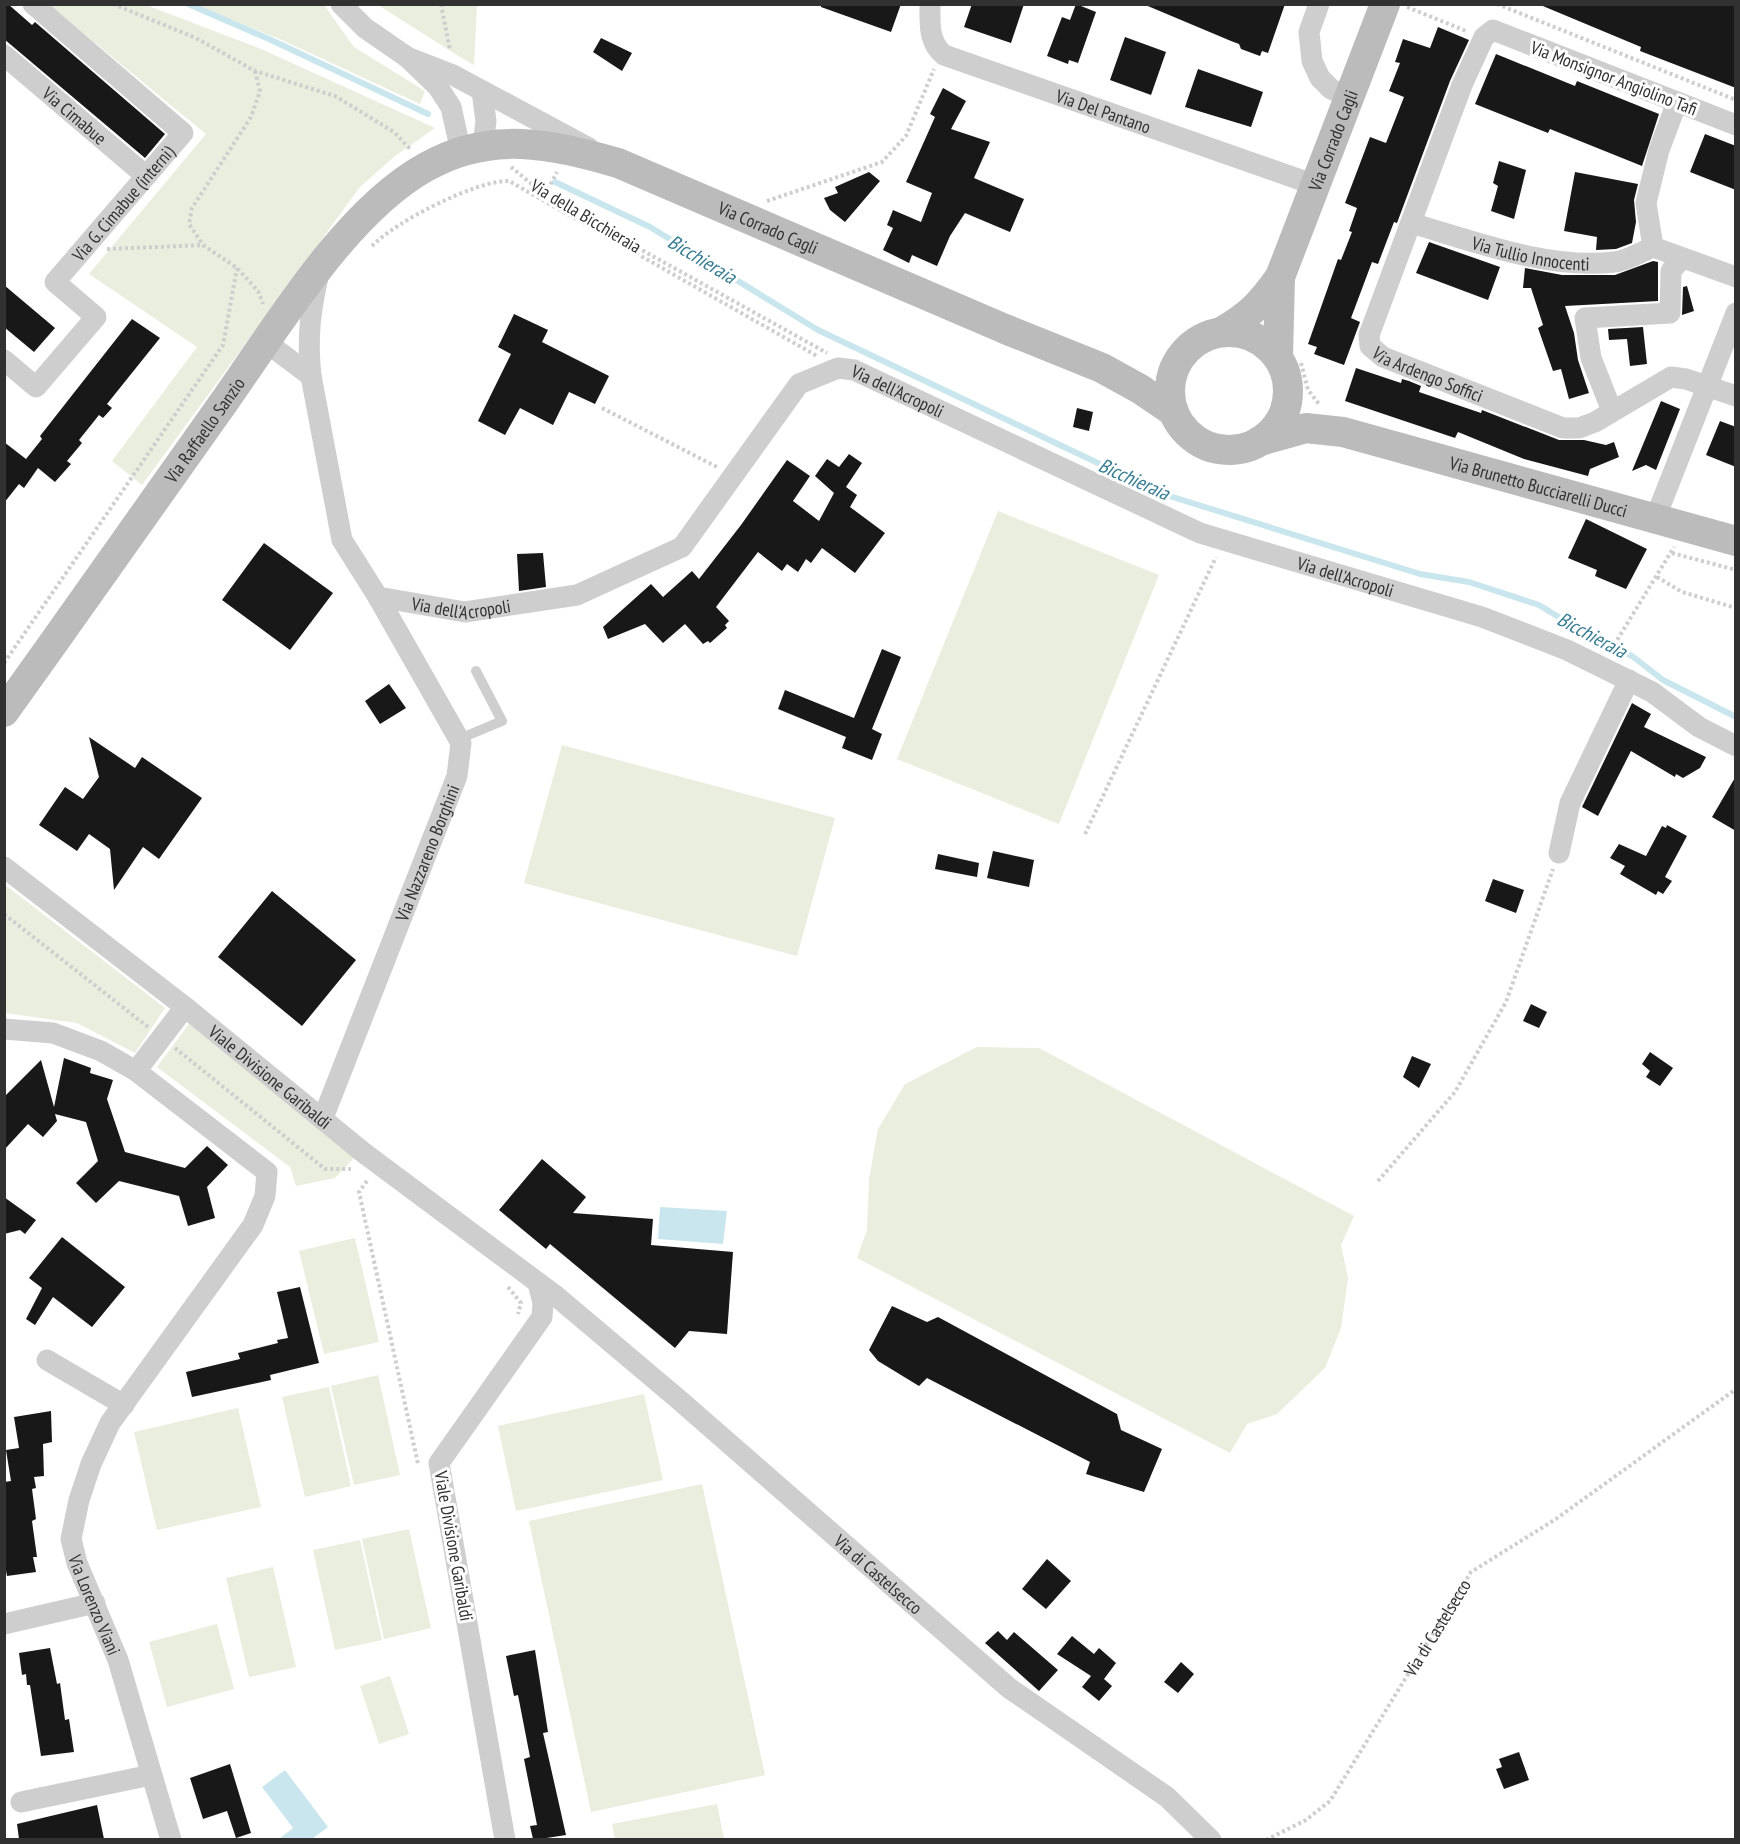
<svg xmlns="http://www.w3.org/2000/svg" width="1740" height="1844" font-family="'PT Sans Narrow',sans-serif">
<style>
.green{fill:#e9eede}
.water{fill:#c9e6ef}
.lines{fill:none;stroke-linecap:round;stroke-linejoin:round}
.stream{stroke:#c9e6ef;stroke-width:6}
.building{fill:#181818}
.path{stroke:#cecece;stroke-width:4;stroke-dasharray:3 3;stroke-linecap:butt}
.lane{stroke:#cecece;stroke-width:10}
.street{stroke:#cecece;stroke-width:21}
.secondary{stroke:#bbb;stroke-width:30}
.labels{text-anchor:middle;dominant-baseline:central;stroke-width:6;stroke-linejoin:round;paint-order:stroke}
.street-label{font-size:18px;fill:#313131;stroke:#fff}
.water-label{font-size:20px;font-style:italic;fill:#367c93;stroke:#fff}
</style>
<rect width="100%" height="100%" fill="#fff"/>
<!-- green -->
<path class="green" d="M49 5H146L261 49 435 128 395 156 360 187 142 485 112 461 197 347 89 274 206 134Z
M195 5H324L354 47 425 91 420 104 282 40Z
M378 5H477L474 65 460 57Z
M998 511 1159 575 1059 824 897 759Z
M562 745 835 818 797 956 524 883Z
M4 884 165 1008 135 1053 77 1023 5 1013Z
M189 1024 355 1157 335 1178 296 1186 290 1167 157 1067Z
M977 1047 1039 1048 1354 1216 1341 1245 1348 1278 1341 1328 1325 1368 1277 1414 1247 1424 1230 1453 857 1258 867 1230 869 1179 878 1129 905 1084Z
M355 1238 379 1342 324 1354 299 1251Z
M378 1375 400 1475 354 1485 331 1386Z
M329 1387 351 1486 305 1497 282 1397Z
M644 1394 663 1480 516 1511 498 1426Z
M238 1408 261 1507 157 1530 134 1432Z
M702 1484 765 1775 591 1812 529 1521Z
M409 1529 431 1628 384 1639 362 1539Z
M360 1540 382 1640 335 1650 313 1550Z
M273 1567 296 1667 249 1677 226 1578Z
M217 1624 234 1689 167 1707 149 1642Z
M390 1676 409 1734 379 1744 360 1686Z
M717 1804 724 1839H615L612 1824Z"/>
<!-- water -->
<path class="water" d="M660 1207 727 1211 723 1244 658 1239Z
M285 1770 328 1827 312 1839H279L293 1828 262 1787Z"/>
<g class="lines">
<!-- stream -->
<path class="stream" d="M188 4 269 39 428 114
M555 182 650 227 818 330 1163 494 1420 574 1469 582 1539 605 1588 635 1632 656 1663 680 1736 717"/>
</g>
<!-- building -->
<path class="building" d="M4 4H8L32 25 35 22 165 134 145 158 4 39Z
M821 4H901L891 32 821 7Z
M972 4H1024L1011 43 964 27Z
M1076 4 1096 12 1078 63 1069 60 1068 64 1047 56 1062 17 1070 20Z
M1143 4H1285L1268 53 1262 51 1260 56 1241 49 1239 44 1231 41Z
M1538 4H1736V88L1640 51 1641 47Z
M1438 27 1469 40 1450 81 1397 223 1394 222 1378 264 1372 262 1351 318 1360 322 1344 365 1314 354 1317 347 1308 344 1338 259 1341 260 1352 232 1349 231 1357 208 1345 203 1370 137 1386 143 1404 97 1389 91 1400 63 1395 62 1403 39 1430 48Z
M1125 37 1166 52 1151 95 1110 80Z
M601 38 632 53 622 71 593 52Z
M1496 54 1575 86 1577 81 1659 114 1642 166 1550 129 1548 133 1475 104Z
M1198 69 1263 92 1251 127 1185 107Z
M943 88 966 101 951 129 990 142 974 178 1024 199 1010 232 965 213 950 236 937 266 912 255 909 263 883 250 893 228 887 225 893 210 921 222 932 193 906 182 935 117 930 114Z
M1705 134 1736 146V190L1690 172Z
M1499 161 1526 170 1514 219 1491 211 1498 186 1493 183Z
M869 172 880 181 845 222 830 210 824 198 838 193 835 187Z
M1575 172 1638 184 1634 200 1636 222 1632 243 1616 249 1596 250 1597 237 1564 231Z
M1429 242 1500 267 1488 300 1416 273Z
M1653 261 1658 262V301L1565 306 1574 333 1578 360 1589 393 1569 399 1561 369 1553 371 1538 328 1543 325 1531 288H1523L1525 268 1562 275H1615Z
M4 285 55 328 34 352 4 327Z
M1687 286 1694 311 1682 315 1683 287Z
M514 314 548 330 542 342 609 376 595 404 569 392 553 425 520 408 505 435 478 421 511 354 498 347Z
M132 319 160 338 107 404 112 408 103 418 99 415 79 440 82 443 67 461 71 464 55 482 38 468 24 488 19 484 4 503V442L26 459 42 439 40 436Z
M1643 327 1647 364 1630 366 1627 339 1609 340 1608 329Z
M1356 368 1401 383 1402 379 1409 381 1421 386 1419 392 1481 413 1482 410 1559 440H1584L1606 445 1614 442 1619 457 1590 469 1588 476 1524 459 1458 432 1455 438 1345 401Z
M1661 401 1680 409 1656 470 1646 465 1632 471Z
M1077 408 1093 412 1089 431 1073 427Z
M1720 421 1736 427V467L1706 455Z
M849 454 862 463 846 487 857 495 850 507 885 533 855 573 822 548 811 563 806 559 798 572 787 564 782 571 758 552 716 607 729 621 725 625 727 628 710 643 708 641 703 644 685 624 663 643 645 624 608 639 603 627 651 584 663 597 692 571 699 579 741 525 787 460 810 476 793 501 819 521 834 493 815 476 827 459 839 467Z
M1586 519 1647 549 1626 589 1595 576 1597 570 1568 558Z
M264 543 333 593 290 650 222 600Z
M543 553 546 587 519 591 517 554Z
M882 649 901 657 872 729 882 734 872 760 842 748 846 737 778 709 785 690 854 718Z
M389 684 406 708 380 724 365 701Z
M1632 703 1651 714 1644 727 1706 757 1700 768 1683 778 1676 774 1675 777 1631 751 1598 816 1582 807Z
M89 737 135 768 142 757 202 798 159 859 143 847 114 890 110 849 89 834 77 851 39 825 65 787 83 799 99 777Z
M1736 776V831L1712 817Z
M1667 825 1687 836 1665 877 1672 881 1663 894 1658 891 1656 895 1620 874 1625 866 1610 858 1619 844 1646 856 1662 826 1666 828Z
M993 851 1034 860 1029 887 987 878Z
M938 854 979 863 977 877 935 869Z
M1493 879 1524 890 1516 913 1485 901Z
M272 891 356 960 302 1026 218 957Z
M1531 1004 1547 1012 1539 1028 1523 1021Z
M1650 1052 1673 1068 1660 1086 1646 1077 1650 1071 1642 1064Z
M1412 1056 1431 1064 1419 1088 1403 1077Z
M64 1058 91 1068 90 1073 113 1080 107 1099 125 1152 185 1168 207 1146 228 1165 207 1187 215 1218 188 1226 179 1196 119 1181 96 1203 76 1183 98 1161 86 1122 55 1114 57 1121 43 1137 28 1124 4 1150V1097L41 1060 54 1107Z
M542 1159 586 1197 573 1213 653 1219 651 1245 733 1252 727 1334 689 1331 675 1348 550 1244 546 1249 499 1210Z
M4 1197 36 1220 25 1234 20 1230 4 1234Z
M62 1237 125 1287 92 1327 53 1297 35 1325 26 1319 42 1288 29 1278Z
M300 1287 319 1363 270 1375 271 1380 192 1397 186 1372 240 1359 238 1353 278 1343 277 1340 288 1338 277 1292Z
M892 1306 927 1322 938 1317 1117 1414 1121 1430 1162 1449 1144 1492 1086 1474 1090 1462 927 1378 919 1386 878 1361 869 1350Z
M51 1411 52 1442 43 1444 44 1476 34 1477 36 1488 32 1489 36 1519 32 1521 37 1557H33L36 1572 7 1576 4 1560V1482L11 1481 6 1450 19 1448 14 1417Z
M1047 1559 1071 1581 1046 1609 1022 1589Z
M998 1631 1007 1640 1014 1632 1058 1670 1039 1691 985 1643Z
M1072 1636 1094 1654 1099 1648 1116 1663 1104 1679 1112 1686 1099 1701 1082 1687 1091 1676 1057 1654Z
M50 1648 57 1684 60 1683 65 1720 69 1719 74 1752 41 1756 30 1685H27L26 1674 22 1675 19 1653Z
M535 1650 548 1732 543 1733 566 1835 540 1839H533L530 1826 537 1825 524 1759 530 1757 518 1695 514 1696 506 1656Z
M1181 1662 1194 1674 1178 1693 1164 1682Z
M1519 1752 1529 1780 1504 1789 1496 1769 1502 1767 1499 1759Z
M230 1764 251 1833 236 1838 227 1811 203 1819 190 1778Z
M97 1805 104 1839H19L17 1824Z"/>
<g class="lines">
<!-- path -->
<g class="path">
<path d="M113 4 196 38 255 71 335 96 394 132 411 150"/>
<path d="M441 4 450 50"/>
<path d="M1497 4 1736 100"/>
<path d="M1407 7 1466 31"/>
<path d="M255 71 260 91 251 117 192 208 189 224 203 245 237 268 258 291 263 304"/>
<path d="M511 167 545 195 577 214 827 353"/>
<path d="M545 195 557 172"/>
<path d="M767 201 882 162 906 136 934 69"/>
<path d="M372 246C395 222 476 180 509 181L817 356"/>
<path d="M107 249 203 245"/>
<path d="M1301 363 1308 390 1319 404"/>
<path d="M602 408 717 467"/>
<path d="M1672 553 1736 570"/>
<path d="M1657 577 1682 592 1736 608"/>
<path d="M1611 650 1674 547"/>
<path d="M4 663 223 345 237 268"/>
<path d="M1085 834 1216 557"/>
<path d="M4 914 148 1027"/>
<path d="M175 1048 325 1169H351"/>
<path d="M367 1181 359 1192 418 1464"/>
<path d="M1378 1181 1455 1092 1506 1002 1553 869"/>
<path d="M508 1287 521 1303 518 1314"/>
<path id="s1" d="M1266 1840 1306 1820 1330 1801 1471 1572 1556 1519 1736 1389"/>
</g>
<!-- lane -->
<path class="lane" d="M459 739 502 721 476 671"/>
<!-- street -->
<g class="street">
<path d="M341 4 365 28 407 57 438 87 451 107 461 152"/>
<path id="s2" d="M930 4C930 23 928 42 944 55L1315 185"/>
<path d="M1319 4 1309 32 1312 61 1320 78 1331 89 1349 97"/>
<path id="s3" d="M4 55 146 176"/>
<path d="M407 57 453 75 589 148"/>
<path d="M482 91 486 121 483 146"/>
<path id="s4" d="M1736 125 1493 30 1484 37 1462 85 1369 335 1370 346 1383 357 1563 428H1579L1595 422 1671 377 1686 379 1736 396"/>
<path id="s5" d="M1411 223C1473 241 1548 270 1614 262 1627 261 1641 252 1653 247L1646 203 1659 150 1677 102"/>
<path d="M1653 247 1736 277"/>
<path id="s6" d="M266 342 311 376 342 540 378 597 465 612 577 595 682 547 799 384 838 368 854 370 1200 533 1482 617 1567 650 1652 692 1699 727 1736 746"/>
<path id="s7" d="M4 360 36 387 96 317 55 282 183 133 33 4"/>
<path d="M311 376C307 338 310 311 319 273"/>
<path d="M1612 411 1591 358 1585 318 1670 313 1671 271 1681 259"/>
<path d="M1655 519 1736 313"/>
<path d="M1559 853 1570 803 1629 680"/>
<path id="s8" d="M4 867 185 1007 364 1153 556 1296 677 1398 1009 1688 1167 1797 1211 1840"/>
<path d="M4 1029 53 1033 101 1051 136 1071 185 1007"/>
<path id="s9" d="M136 1071 267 1172 265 1196 253 1225 110 1423 91 1464 79 1500 71 1539 77 1563 118 1660 171 1840"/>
<path id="s10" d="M323 1118 457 776 461 743 378 597"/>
<path d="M47 1360 124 1405"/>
<path d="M4 1624 95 1603"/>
<path d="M21 1802 151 1775"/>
<path d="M505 1840 439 1463 542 1317 543 1303 538 1283"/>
</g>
<!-- secondary -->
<g class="secondary">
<path id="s11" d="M1221 332C1249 316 1261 304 1280 277L1385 4"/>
<circle cx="1229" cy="391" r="59"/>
<path d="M1278 357 1280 277"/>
<path id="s12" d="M1260 441 1306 428 1343 432 1736 541"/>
<path id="s13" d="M4 712C78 609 151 505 224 402 277 327 345 212 426 167 491 130 551 144 618 163L1005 329 1102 368 1140 389 1174 412"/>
</g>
</g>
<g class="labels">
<!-- street labels -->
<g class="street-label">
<text transform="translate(1614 78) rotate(21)">Via Monsignor Angiolino Tafi</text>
<text stroke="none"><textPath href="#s2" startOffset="224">Via Del Pantano</textPath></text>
<text stroke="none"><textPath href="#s3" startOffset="93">Via Cimabue</textPath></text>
<text stroke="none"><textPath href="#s11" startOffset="228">Via Corrado Cagli</textPath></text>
<text stroke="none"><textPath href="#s7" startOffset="292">Via G. Cimabue (interni)</textPath></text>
<text transform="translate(586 216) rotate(31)">Via della Bicchieraia</text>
<text stroke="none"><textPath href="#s13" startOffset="1054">Via Corrado Cagli</textPath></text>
<text stroke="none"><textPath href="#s5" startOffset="124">Via Tullio Innocenti</textPath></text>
<text stroke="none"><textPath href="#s4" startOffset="668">Via Ardengo Soffici</textPath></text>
<text stroke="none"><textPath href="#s6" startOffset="915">Via dell'Acropoli</textPath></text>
<text stroke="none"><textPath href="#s13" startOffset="346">Via Raffaello Sanzio</textPath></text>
<text stroke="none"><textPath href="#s12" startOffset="288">Via Brunetto Bucciarelli Ducci</textPath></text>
<text stroke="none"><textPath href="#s6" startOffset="1401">Via dell'Acropoli</textPath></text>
<text stroke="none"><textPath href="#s6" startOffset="375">Via dell'Acropoli</textPath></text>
<text stroke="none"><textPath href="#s10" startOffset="285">Via Nazzareno Borghini</textPath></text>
<text stroke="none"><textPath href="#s8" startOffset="339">Viale Divisione Garibaldi</textPath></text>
<text transform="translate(454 1546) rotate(80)">Viale Divisione Garibaldi</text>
<text stroke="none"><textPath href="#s8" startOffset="1125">Via di Castelsecco</textPath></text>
<text stroke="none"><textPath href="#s9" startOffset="658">Via Lorenzo Viani</textPath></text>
<text stroke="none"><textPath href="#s1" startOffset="279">Via di Castelsecco</textPath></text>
</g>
<!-- water labels -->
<g class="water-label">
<text transform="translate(702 259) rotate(31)">Bicchieraia</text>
<text transform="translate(1134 479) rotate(24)">Bicchieraia</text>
<text transform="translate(1592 635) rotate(28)">Bicchieraia</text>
</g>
</g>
<!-- border -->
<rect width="1740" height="1844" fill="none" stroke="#313131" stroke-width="12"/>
</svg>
